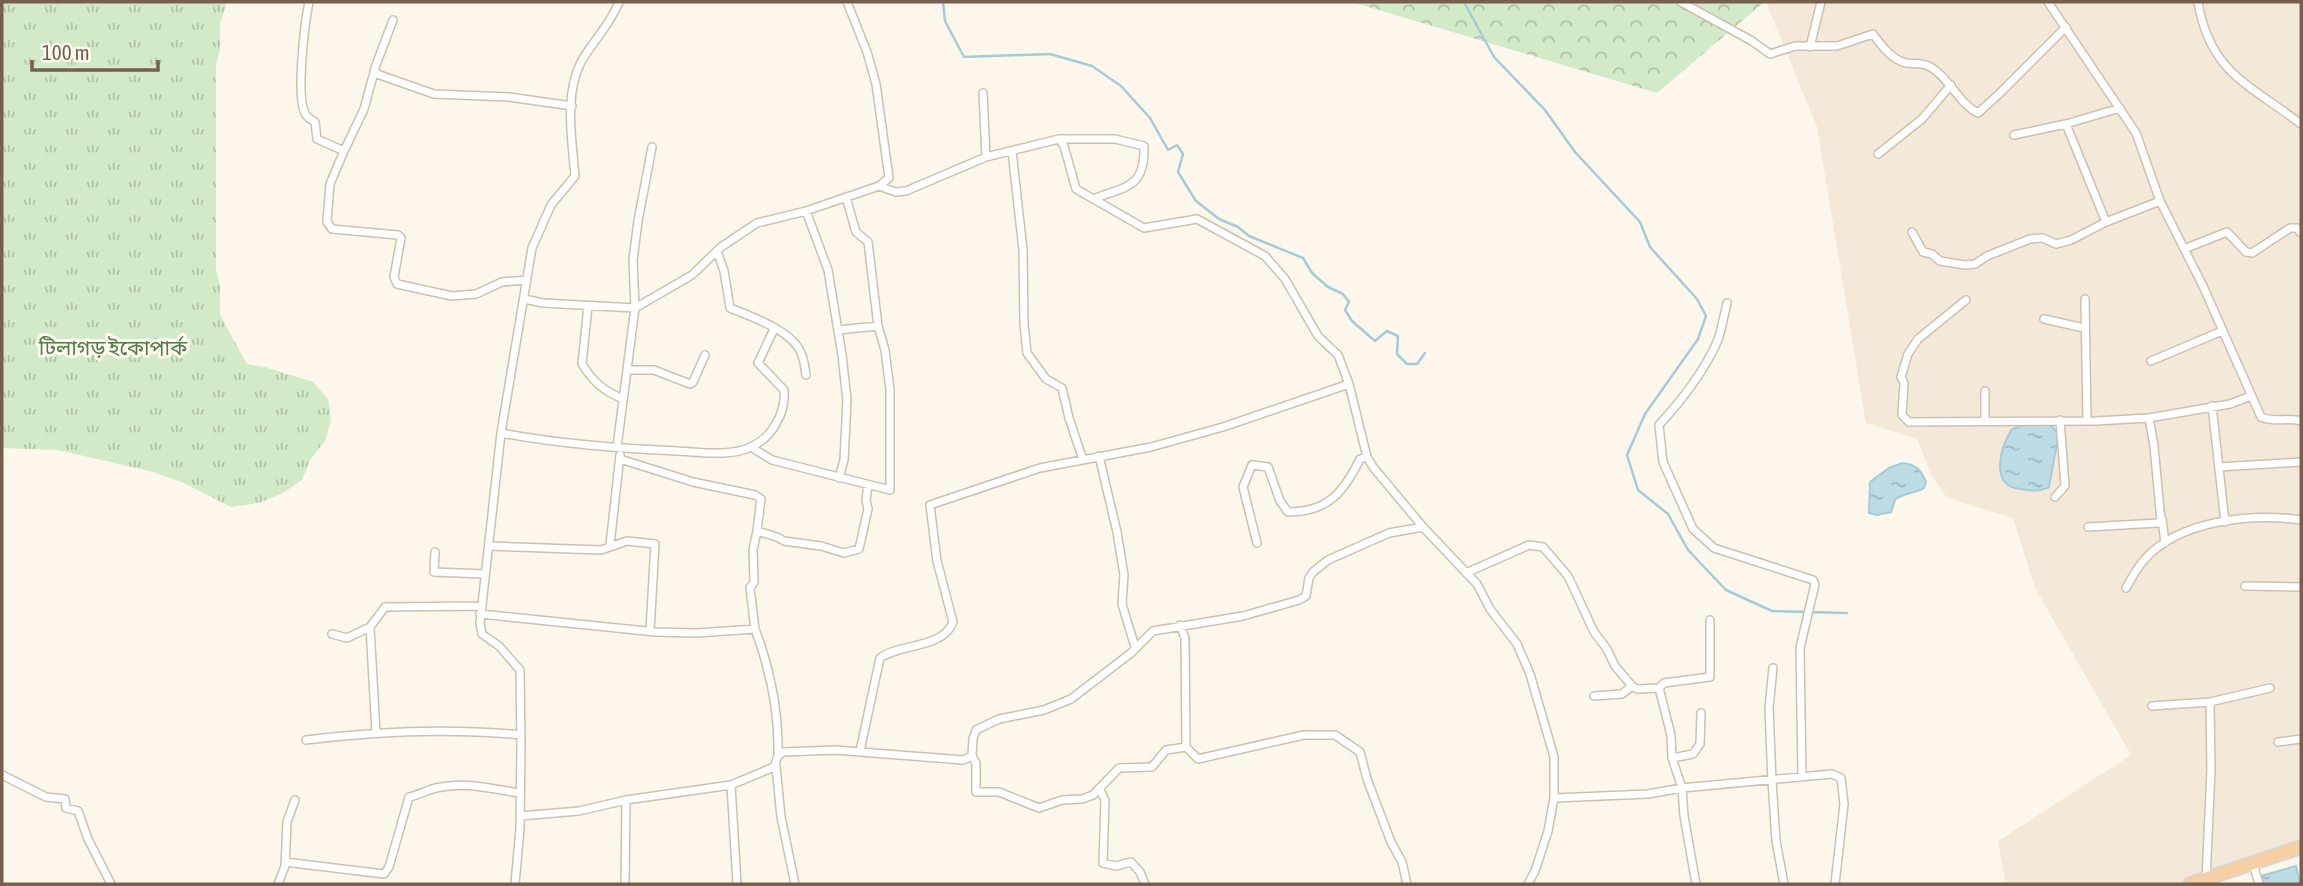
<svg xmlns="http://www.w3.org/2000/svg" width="2303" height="886" font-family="'Asap Condensed','Noto Sans Bengali',sans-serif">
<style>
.residential{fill:#f4e9d8}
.forest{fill:url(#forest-crowns)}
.park{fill:url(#park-tufts)}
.water{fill:url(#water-ripples);stroke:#a5cbd7;stroke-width:2}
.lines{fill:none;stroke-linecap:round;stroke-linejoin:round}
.stream{stroke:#a5cbd7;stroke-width:2.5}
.minor-casing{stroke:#cec0af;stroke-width:10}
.trunk-casing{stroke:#dbd6d1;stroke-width:16}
.minor{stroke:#fff;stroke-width:7}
.trunk{stroke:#f6d0a4;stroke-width:12}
.labels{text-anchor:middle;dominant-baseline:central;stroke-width:6;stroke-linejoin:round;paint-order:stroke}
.park-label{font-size:21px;fill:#507c45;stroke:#fefaf0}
</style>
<defs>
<pattern id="forest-crowns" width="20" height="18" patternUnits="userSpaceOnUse" patternTransform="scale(1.75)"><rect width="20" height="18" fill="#d3eac8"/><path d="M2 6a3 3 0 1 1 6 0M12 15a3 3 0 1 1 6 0" fill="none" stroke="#b0c1a5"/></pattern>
<pattern id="park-tufts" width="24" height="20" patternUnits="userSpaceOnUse" patternTransform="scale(1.75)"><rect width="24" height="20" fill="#d3eac8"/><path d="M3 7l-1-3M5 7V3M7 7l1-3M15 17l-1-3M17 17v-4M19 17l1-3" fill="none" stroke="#b0c1a5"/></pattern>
<pattern id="water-ripples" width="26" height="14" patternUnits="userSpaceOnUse" patternTransform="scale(1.75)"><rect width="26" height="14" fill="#bedce6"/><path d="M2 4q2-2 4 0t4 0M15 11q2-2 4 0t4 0" fill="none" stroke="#9fb6bd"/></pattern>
</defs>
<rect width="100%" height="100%" fill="#fcf7ea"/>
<!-- residential -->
<path class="residential" d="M1766 2H2301V852L2213 884H2006L1998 841 2131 755 2035 588 2013 518 1947 498 1931 474 1917 439 1866 423 1817 127Z"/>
<!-- forest -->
<path class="forest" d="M1352 2H1764L1657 93Z"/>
<!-- park -->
<path class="park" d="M2 2H227L220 23V50L216 65V269L220 285V315L247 364 265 367 313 382 328 399 331 421 325 441 310 460 302 480 283 493 259 503 231 507 184 483 150 471 57 450 2 448Z"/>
<!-- water -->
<path class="water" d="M2025 425H2050L2056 431 2058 437 2049 487C2039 492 2032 491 2021 489 1989 486 2000 448 2012 429Z
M1902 463C1916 464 1921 470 1926 482L1924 488C1917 493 1899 494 1895 500 1893 504 1893 508 1891 512L1877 515 1869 513 1870 482 1889 468Z
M2296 866 2300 884H2263L2261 876Z"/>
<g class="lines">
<!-- stream -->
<path class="stream" d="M943 2 945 21 964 57 1050 54 1092 66 1121 86 1150 118 1168 150 1177 145 1183 154 1178 172 1196 201 1219 219 1238 227 1249 236 1303 258 1312 273 1328 287 1343 294 1349 302 1345 310 1352 321 1375 341 1387 331 1398 336 1397 354 1407 364H1417L1425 353
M1464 2 1494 57 1545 110 1575 152 1640 222 1650 247 1697 299 1706 316 1698 339 1645 414 1627 455 1638 490 1668 514 1688 550 1726 590 1772 611 1847 613"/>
<defs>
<path id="minor" d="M309 2C305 22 295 99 306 115 308 118 312 120 315 122L317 139 344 151 330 184 327 222 332 229 398 235 401 238 394 277 397 284 452 296 476 294 502 282 527 280
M847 2 867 52 876 84 889 178 879 186
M1681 2 1752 41 1770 54 1795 46H1837L1873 34C1881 45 1892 60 1906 63 1914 64 1922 63 1929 66 1949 77 1958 103 1978 113L1999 94 2066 27
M2048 2 2136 133 2160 201 2203 286 2261 417C2274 423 2288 417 2301 421
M2198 2C2210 73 2249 84 2301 124
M1810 47 1821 2
M374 73 434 94 509 97 572 106
M983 93 986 157
M2120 108 2066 124 2106 222 2160 201
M2014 135 2066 124
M1059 139H1115L1144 146C1145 188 1127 186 1093 199
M344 151 364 109 376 65 393 20
M1012 151 1023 250 1024 325 1027 353 1046 379 1062 388 1069 418 1083 460
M1878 154 1922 119 1951 85
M806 211 828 270 842 355 847 400 844 460 839 478
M1912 232 1923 252 1932 254 1940 261 1965 265 1975 264 1987 256 2030 239 2043 238 2056 244 2071 240 2106 222
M2184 249 2227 232 2246 252 2252 253 2290 228H2297L2301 233
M717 251 724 271 730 308C750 316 793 331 801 353 804 359 805 368 806 375
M524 299 543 303 635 308 692 275 721 247 757 223 806 211 879 186 896 192 906 191 986 157 1059 139 1064 146 1076 189 1144 228 1197 219 1265 256 1285 279 1318 336 1338 355 1349 384 1367 457 1373 467 1423 527 1477 584 1490 609 1517 644 1530 674 1554 757V798L1548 831 1535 871 1528 884
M2085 299 2087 421
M1966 300 1918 339 1908 354 1901 377 1904 383 1902 415 1909 422 2096 421 2149 418 2230 404 2251 396
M1727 303C1724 315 1722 328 1718 340 1704 372 1683 399 1659 425L1663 462 1693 529 1714 548 1813 580 1815 584 1800 648 1802 777
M588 306 582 364C593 382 604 391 623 399
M2044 319 2084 328
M838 330 878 326
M2151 361 2222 331
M627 370H654L690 384 693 382 705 355
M2212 406 2225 522
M1985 421V391
M501 433C560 444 617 448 677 451 700 452 730 457 751 447 773 437 786 412 784 390L758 363 774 329
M617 447 635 308 633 260 638 221 652 147
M751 447 772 460 890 490V390L885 350 878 326 868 242 856 232 846 197
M1099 456 1117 532 1124 575 1122 604 1135 647
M620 459 693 482 755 495 761 499 757 531 777 537 784 541 821 546 844 553 859 549 868 509 866 500 868 485
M2219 467 2301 462
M2055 497 2065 486 2060 420
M2162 519 2165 543
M2088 527 2158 523 2161 521 2154 446 2149 418
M1257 543 1243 487 1252 465 1268 467 1280 501 1288 512C1328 512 1344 492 1360 459L1367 457
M610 545 620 455
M489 546 601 550 627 541 655 544 650 631
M435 552 434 572 485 574
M1466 573 1529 545 1543 547 1568 576 1594 632 1607 649 1615 666 1632 686 1637 689 1659 688 1671 735 1672 758 1682 788 1684 816 1696 884
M2245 586 2301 587
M2126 588C2131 579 2137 568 2144 560 2179 520 2251 513 2301 520
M480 614 656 632 696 633 755 629C770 669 779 713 778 756
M370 627 376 733
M755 629 750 588 754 582 753 550 757 531
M332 634 347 638 370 627 385 607 481 606
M1773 668 1769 708 1772 781 1776 841 1784 884
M1659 688 1664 683 1710 677V620
M1594 696 1622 694 1632 686
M2152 706 2210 702
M306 740C378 731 449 728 521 735
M2278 742 2301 739
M1186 747 1198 759 1304 735H1335L1360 752 1367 779 1391 842 1402 862 1407 884
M860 751 880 658C900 643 943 649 953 622L937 561 930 505 1040 468 1151 447 1223 427 1349 384
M972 756 976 763V792H999L1039 808 1062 800 1082 799 1093 795 1119 768 1152 767 1166 750 1186 747 1185 638 1180 625
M1672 758 1693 754 1700 744 1701 713
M776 766 781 817 795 884
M2 775 46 797 65 799 66 808 78 811 88 839 111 884
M1100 790 1105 800 1103 863 1116 866 1131 862 1140 872 1145 884
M1554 798 1648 794 1682 788 1832 774 1841 778 1844 804 1835 884
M520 816 579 811 626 800 731 785
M285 862 384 874 389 867 409 797C419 795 427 790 436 788 465 781 491 789 520 793
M2253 863 2259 884
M2206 879 2211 770 2210 702 2270 688
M278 884 285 866 287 822 295 800
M515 884 520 829 521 746 520 670 499 646 482 634 480 623 501 433 532 248 551 205 575 176C572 140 564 95 581 62 593 41 610 25 619 2
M625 884 626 800
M737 884 731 785 774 767 778 756 783 752 835 750 963 760 972 756 973 739 976 730 999 719 1044 710 1071 699 1131 653 1153 631 1243 616 1299 600 1306 596 1309 578 1313 572 1328 560 1389 533 1423 527"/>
<path id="trunk" d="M2190 884 2301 847"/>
</defs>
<!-- minor casing -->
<use href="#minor" class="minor-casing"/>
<!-- trunk casing -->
<use href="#trunk" class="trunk-casing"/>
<!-- minor -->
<use href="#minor" class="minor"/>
<!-- trunk -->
<use href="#trunk" class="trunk"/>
</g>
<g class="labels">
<!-- park labels -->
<g class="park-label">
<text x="113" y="347">টিলাগড় ইকোপার্ক</text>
</g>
</g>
<!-- border -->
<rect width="2303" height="886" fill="none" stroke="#76604d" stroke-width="7"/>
<!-- scale -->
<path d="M32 60v10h126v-10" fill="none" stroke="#76604d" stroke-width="3.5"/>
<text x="42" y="60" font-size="21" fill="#76604d" stroke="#fefaf0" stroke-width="5" paint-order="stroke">100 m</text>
</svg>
